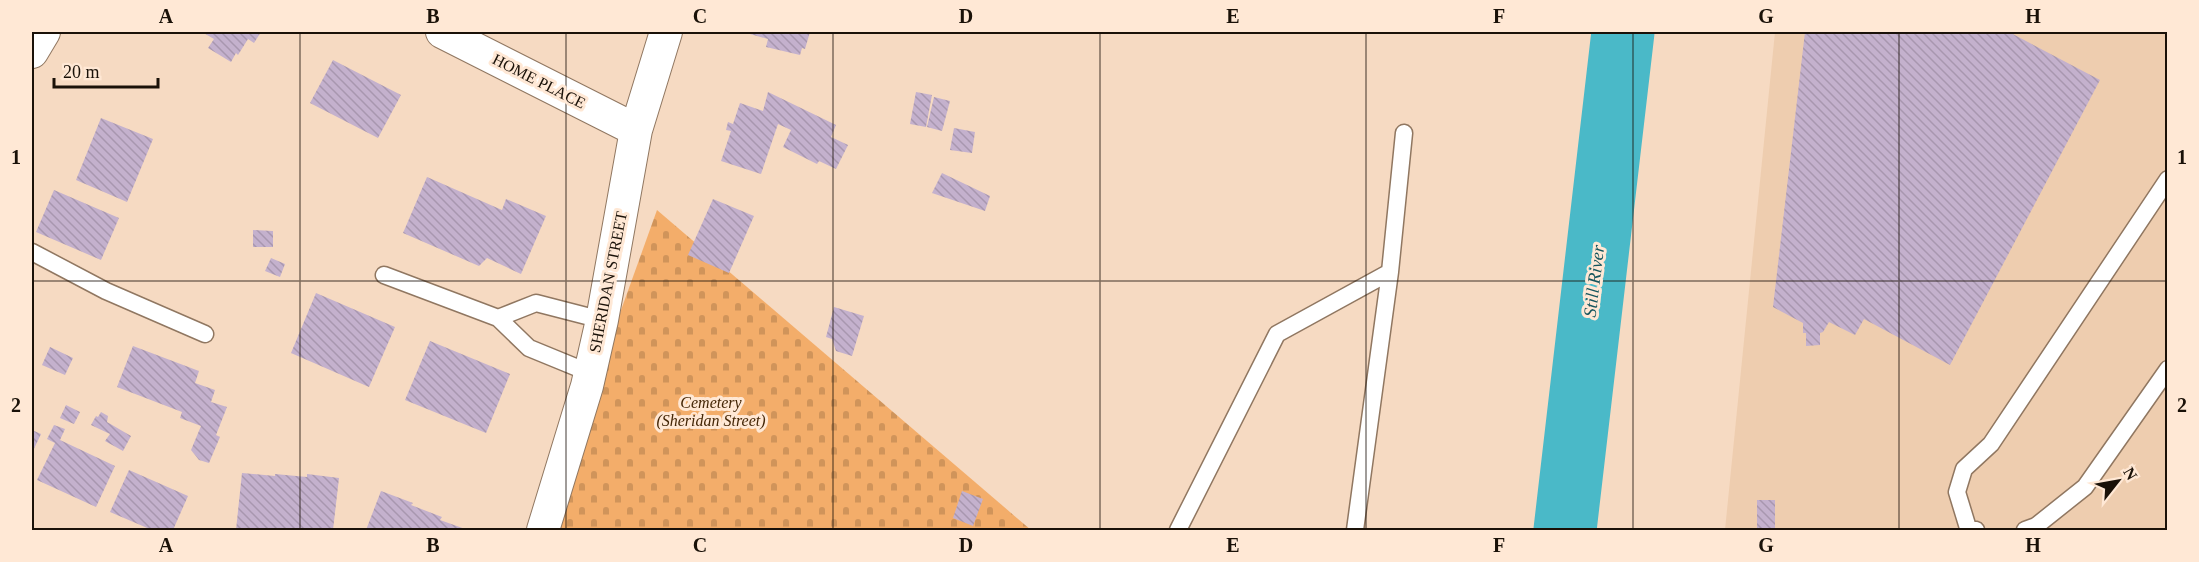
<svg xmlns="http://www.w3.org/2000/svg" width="2199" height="562" font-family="'Times New Roman',serif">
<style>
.built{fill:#eecdaf}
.cemetery{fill:url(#cemetery-stones)}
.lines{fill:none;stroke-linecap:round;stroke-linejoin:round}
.river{stroke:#4ab9c8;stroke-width:63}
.building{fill:url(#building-back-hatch)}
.lane-casing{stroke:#907761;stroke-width:19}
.street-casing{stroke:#907761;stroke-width:34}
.lane{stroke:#fff;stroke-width:16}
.street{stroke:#fff;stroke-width:32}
.grid{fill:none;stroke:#1a1108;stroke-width:1.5;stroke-opacity:0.55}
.labels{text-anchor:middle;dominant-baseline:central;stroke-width:6;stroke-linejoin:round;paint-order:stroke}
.street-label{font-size:16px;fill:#1a1108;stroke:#ffe8d5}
.park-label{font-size:16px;font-style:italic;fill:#442606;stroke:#ffe8d5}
.water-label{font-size:18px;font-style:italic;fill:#16555d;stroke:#ffe8d5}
.neatline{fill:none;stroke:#1a1108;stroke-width:2}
.grid-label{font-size:20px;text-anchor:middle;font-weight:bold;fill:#1a1108}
</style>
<defs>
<pattern id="cemetery-stones" width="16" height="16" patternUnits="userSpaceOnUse" patternTransform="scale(1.5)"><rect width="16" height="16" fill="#f3ad6a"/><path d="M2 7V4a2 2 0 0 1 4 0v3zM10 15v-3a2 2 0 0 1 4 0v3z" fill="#d0945a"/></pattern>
<pattern id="building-back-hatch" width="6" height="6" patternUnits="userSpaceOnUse" patternTransform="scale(1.5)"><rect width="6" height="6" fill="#c4b1cd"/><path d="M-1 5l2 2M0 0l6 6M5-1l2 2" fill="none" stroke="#a897af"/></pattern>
</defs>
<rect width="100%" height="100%" fill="#f6dac2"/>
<!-- built -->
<path class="built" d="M1775 32H2167V530H1725Z"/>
<!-- cemetery -->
<path class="cemetery" d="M657 210 1031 530H542Z"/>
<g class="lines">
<!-- river -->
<path class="river" d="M1565 530 1623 32"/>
</g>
<!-- building -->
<path class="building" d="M202 32H261L254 43 248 39 238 55 236 53 231 62 208 48 214 39Z
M750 32H810L805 49 802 48 800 55 766 47 768 39 750 34Z
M1805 32H2009L2100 80 1950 365 1864 319 1855 335 1829 322 1823 332 1820 333V345L1806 346V333H1803V323L1773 307Z
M333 60 401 95 378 138 310 103Z
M768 92 836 125 831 137 848 145 836 169 819 161 817 164 783 147 791 130 778 124 761 174 721 161 731 131 726 130 728 122 733 124 740 103 763 111Z
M916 92 932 95 926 127 910 124Z
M934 97 950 101 942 131 927 127Z
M101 118 153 139 127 202 76 180Z
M954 128 975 132 972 153 950 150Z
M942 173 990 196 985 211 932 193Z
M427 177 502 210 506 199 546 216 521 274 487 258 479 266 403 233Z
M54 190 119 218 101 260 36 232Z
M713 199 754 216 729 273 688 255Z
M253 230 273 231V247H253Z
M271 258 285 264 280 277 265 271Z
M316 293 395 327 369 387 291 353Z
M834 307 864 316 852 356 836 351 832 339 826 337Z
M430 341 510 374 486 433 405 400Z
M133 346 199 371 195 383 215 390 211 402 227 407 216 435 220 437 209 463 199 460 191 450 201 426 180 418 182 412 117 387Z
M50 347 73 358 65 375 42 365Z
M66 405 80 412 74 424 60 418Z
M101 412 108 416 107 422 131 436 123 451 105 441 110 434 91 425 96 416 98 417Z
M54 425 65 429 60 440 115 466 96 507 37 480 55 443 47 439Z
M32 430 41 434 32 453Z
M129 470 188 496 173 530H152L110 512Z
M242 473 275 476V474L307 477V474L339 478 333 530H236Z
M381 491 413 503 411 505 442 517 440 520 468 530H366Z
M962 491 983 499 973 526 953 518Z
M1757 500H1775V530H1757Z"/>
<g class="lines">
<defs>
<path id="lane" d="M32 252 106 291 205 334
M384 275 498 318 529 348 590 373
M498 318 536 303 602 320
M1178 530 1277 334 1390 272
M1355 530 1390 272 1404 133
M1976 530 1968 528 1957 492 1964 469 1991 444 2168 179
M2025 530 2036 526 2085 487 2168 369"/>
<path id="street" d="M442 32 636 130
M32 52 44 32
M543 530 587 386 602 320 636 130 666 32"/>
</defs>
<!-- lane casing -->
<use href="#lane" class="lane-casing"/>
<!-- street casing -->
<use href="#street" class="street-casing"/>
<!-- lane -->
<use href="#lane" class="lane"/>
<!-- street -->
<use href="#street" class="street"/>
</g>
<!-- grid -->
<path class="grid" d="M300 32V530M566 32V530M833 32V530M1100 32V530M1366 32V530M1633 32V530M1899 32V530M32 281H2168"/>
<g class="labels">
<!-- street labels -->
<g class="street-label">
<text transform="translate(539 81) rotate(27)">HOME PLACE</text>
<text transform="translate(608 282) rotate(-79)">SHERIDAN STREET</text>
</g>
<!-- park labels -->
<g class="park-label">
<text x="711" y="402">Cemetery<tspan x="711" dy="18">(Sheridan Street)</tspan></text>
</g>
<!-- water labels -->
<g class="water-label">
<text transform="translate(1594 281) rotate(-83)">Still River</text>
</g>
</g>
<!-- border -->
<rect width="2199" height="562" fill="none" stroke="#ffe8d5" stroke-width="66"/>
<!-- north arrow -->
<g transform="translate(2118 481) rotate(59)" stroke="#ffe8d5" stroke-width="4.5" paint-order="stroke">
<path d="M0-4.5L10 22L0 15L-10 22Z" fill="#1a1108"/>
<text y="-9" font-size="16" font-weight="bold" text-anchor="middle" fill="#1a1108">N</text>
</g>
<!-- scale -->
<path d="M54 78v9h104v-9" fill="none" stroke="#1a1108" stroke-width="3"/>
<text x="63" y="78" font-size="18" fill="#1a1108" stroke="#ffe8d5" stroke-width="4.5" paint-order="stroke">20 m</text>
<rect x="33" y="33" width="2133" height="496" class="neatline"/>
<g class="grid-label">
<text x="166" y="23">A</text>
<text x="433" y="23">B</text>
<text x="700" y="23">C</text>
<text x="966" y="23">D</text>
<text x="1233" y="23">E</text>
<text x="1499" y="23">F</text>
<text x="1766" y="23">G</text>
<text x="2033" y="23">H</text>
<text x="16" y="164">1</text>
<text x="2182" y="164">1</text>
<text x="16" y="412">2</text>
<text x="2182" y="412">2</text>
<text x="166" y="552">A</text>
<text x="433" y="552">B</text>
<text x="700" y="552">C</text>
<text x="966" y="552">D</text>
<text x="1233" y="552">E</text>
<text x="1499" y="552">F</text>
<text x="1766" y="552">G</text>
<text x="2033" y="552">H</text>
</g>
</svg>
